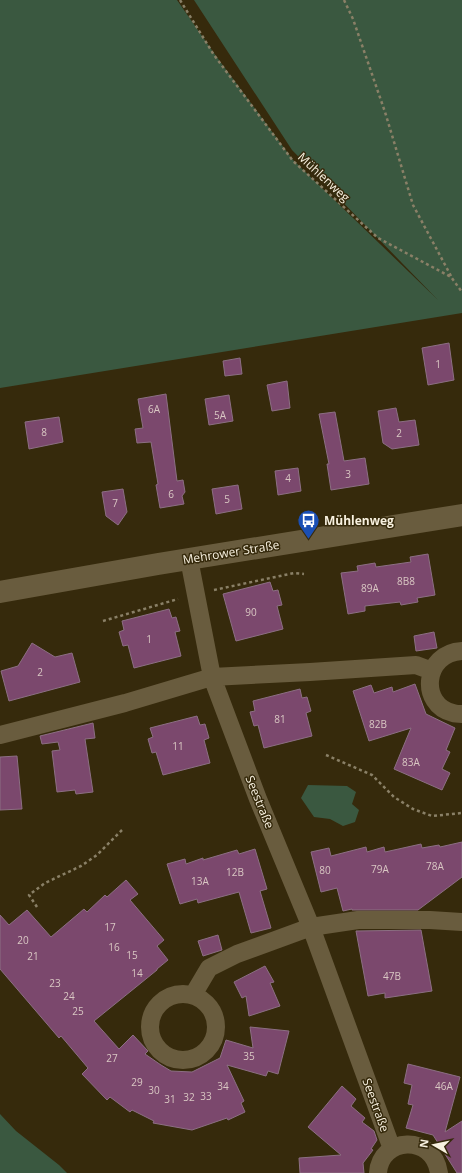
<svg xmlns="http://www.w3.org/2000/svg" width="462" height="1173" font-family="'Open Sans',sans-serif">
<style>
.green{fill:#3a5840}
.building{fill:#7b486d;stroke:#8c6f83}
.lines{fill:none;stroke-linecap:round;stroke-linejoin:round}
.path{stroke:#8a8067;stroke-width:2.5;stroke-dasharray:3 3;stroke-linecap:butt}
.street{stroke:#695c3e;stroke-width:18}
.secondary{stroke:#695c3e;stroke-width:22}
.labels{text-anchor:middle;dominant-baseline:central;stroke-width:3;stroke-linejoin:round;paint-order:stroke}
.number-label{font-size:10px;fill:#d9c7c3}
.street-label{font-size:12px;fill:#f8f1e0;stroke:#362a0c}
.poi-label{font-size:12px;font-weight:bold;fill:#f8f1e0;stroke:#362a0c;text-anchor:start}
</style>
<rect width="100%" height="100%" fill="#362a0c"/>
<!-- green -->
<path class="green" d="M0 0H177L216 56 293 160 438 300 292 150 194 0H462V313L0 388Z
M308 785 347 786 356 792 352 804 359 810 355 822 343 826 330 819 314 817 301 798Z
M0 1114 16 1131 59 1165 67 1173H0Z"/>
<!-- building -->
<path class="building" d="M449 343 454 380 428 385 422 348Z
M240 358 242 374 225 376 223 361Z
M287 381 290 408 272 411 267 385Z
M166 394 177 481 183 480 185 492 182 496 184 504 160 508 156 485 158 484 151 442 137 443 135 429 143 428 138 399Z
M229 395 233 421 209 425 205 399Z
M396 408 399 422 415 420 419 445 392 449 383 443 378 411Z
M335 412 344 461 365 458 369 484 331 490 327 464H329L319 414Z
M59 417 63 442 29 449 25 422Z
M298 468 301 491 278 495 275 471Z
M238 485 242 509 216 514 212 489Z
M123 489 127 512 118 525 106 516 102 492Z
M428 554 435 595 417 598 418 602 401 605 400 602 365 606V611L348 614 341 573 358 571 357 566 375 563 376 567 411 562 410 557Z
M270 582 273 591 278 590 282 605 277 606 283 629 236 641 223 594Z
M169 609 172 618 176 617 180 631 175 632 181 656 134 668 128 645 123 646 119 632 124 630 122 621Z
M434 632 437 648 416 651 414 636Z
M32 643 55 657 72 653 80 682 9 701 1 671 18 666Z
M415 684 426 714 455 728 446 750 450 752 442 769 450 773 442 790 394 769 411 728 369 741 353 691 371 685 374 693 392 687 393 692Z
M300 689 302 698 307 697 311 711 306 713 312 736 264 748 258 725 254 726 250 712 255 711 253 701Z
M197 716 200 725 205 724 209 738 204 740 210 763 163 775 156 752 152 753 148 739 153 737 150 728Z
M93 723 95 738 85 739 93 792 76 794 75 790 57 792 52 751 60 750 58 742 42 744 40 736Z
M17 756 22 809 0 810V757Z
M462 842V877L418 910H352V909L343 911 337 888 321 892 311 852 329 848 331 856 366 847 367 852 384 847 385 852 421 844 422 848 439 845 440 847Z
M255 849 267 889 260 891 271 928 251 933 239 892 198 903 197 899 180 904 167 864 185 859 186 864 203 858V860L237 850 239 854Z
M126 880 138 894 130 900 164 940 157 946 168 960 157 969V970L94 1021 119 1049 133 1035 148 1051 145 1054 161 1065 171 1071 192 1072 220 1058 226 1040 253 1048 250 1027 289 1031 278 1074 268 1071 266 1076 227 1065 244 1101 241 1103 245 1112 228 1120 227 1118 192 1130 153 1123 154 1121 132 1110 130 1112 110 1097 107 1100 82 1074 88 1068 61 1036 59 1038 0 969V915L9 925 27 910 51 937 84 909 87 912 105 895 107 897Z
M421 930 432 991 385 998V993L368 996 356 931Z
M218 935 222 950 203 956 198 941Z
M265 966 274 982 270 983 280 1006 249 1016 246 996 242 998 234 982Z
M408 1064 460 1077 445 1132 462 1121V1173H457L433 1135 406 1128 413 1105 408 1104 412 1085 404 1083Z
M342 1086 356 1099 351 1106 365 1118 362 1122 374 1131 377 1140 371 1149 373 1150 363 1163 364 1173H300L299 1158 341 1155 308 1127Z"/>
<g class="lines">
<!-- path -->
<path class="path" d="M180 0 214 55 293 161 378 238 451 277 462 292
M344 0 353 19 385 112 413 205 451 276
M214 590 294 573 304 574
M103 621 178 599
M326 755 372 775 394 797 413 809 432 816 462 813
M37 907 29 895 45 883 81 866 97 855 122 830"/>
<!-- street -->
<path class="street" d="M189 559 212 677 258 799 311 927 392 1149
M462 651C423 653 419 705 453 713 456 714 459 714 462 714
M0 735 125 703 212 677 310 672 416 665 432 671
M150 1027a33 33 0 1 1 66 0a33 33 0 1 1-66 0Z
M193 995 209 968 237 954 311 927 358 920H430L462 922
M378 1173C380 1137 433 1133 439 1173"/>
<!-- secondary -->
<path class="secondary" d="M0 592 158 564 462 515"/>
</g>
<!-- icons -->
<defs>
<symbol id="bus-pin" viewBox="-11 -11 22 30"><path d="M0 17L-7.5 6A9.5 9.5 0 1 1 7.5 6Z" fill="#1a4fb4" stroke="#362a0c"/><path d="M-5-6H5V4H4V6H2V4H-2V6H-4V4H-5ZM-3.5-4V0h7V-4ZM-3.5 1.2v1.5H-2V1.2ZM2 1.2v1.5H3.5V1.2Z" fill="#fff"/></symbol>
</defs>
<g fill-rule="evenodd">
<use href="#bus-pin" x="296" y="508" width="25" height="34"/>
</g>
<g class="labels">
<!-- number labels -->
<g class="number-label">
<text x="438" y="364">1</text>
<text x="154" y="409">6A</text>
<text x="220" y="415">5A</text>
<text x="44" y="432">8</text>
<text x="399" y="433">2</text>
<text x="348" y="474">3</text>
<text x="288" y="478">4</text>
<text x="171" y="494">6</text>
<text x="227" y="499">5</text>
<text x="115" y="503">7</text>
<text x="406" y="581">8B8</text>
<text x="370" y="588">89A</text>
<text x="251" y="612">90</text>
<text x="149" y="639">1</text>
<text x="40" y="672">2</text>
<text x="280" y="719">81</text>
<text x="378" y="724">82B</text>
<text x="178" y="746">11</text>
<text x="411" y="762">83A</text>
<text x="435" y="866">78A</text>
<text x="380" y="869">79A</text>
<text x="325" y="870">80</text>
<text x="235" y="872">12B</text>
<text x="200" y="881">13A</text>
<text x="110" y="927">17</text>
<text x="23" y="940">20</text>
<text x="114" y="947">16</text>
<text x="132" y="955">15</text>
<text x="33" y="956">21</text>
<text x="137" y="973">14</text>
<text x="392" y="976">47B</text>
<text x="55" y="983">23</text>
<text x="69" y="996">24</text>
<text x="78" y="1011">25</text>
<text x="249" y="1056">35</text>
<text x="112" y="1058">27</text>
<text x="137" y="1082">29</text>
<text x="223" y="1086">34</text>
<text x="444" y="1086">46A</text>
<text x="154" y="1090">30</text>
<text x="206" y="1096">33</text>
<text x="189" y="1097">32</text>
<text x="170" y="1099">31</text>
</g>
<!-- street labels -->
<g class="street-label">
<text transform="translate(324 177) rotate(43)">Mühlenweg</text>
<text transform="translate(231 552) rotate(-9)">Mehrower Straße</text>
<text transform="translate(260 802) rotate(68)">Seestraße</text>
<text transform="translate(376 1105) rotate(70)">Seestraße</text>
</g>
<!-- poi labels -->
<g class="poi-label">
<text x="324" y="520">Mühlenweg</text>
</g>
</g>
<!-- north arrow -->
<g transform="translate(434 1145) rotate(279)" stroke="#362a0c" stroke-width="3" paint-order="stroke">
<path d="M0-3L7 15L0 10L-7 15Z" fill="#f8f1e0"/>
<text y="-6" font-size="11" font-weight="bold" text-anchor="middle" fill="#f8f1e0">N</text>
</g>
</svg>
